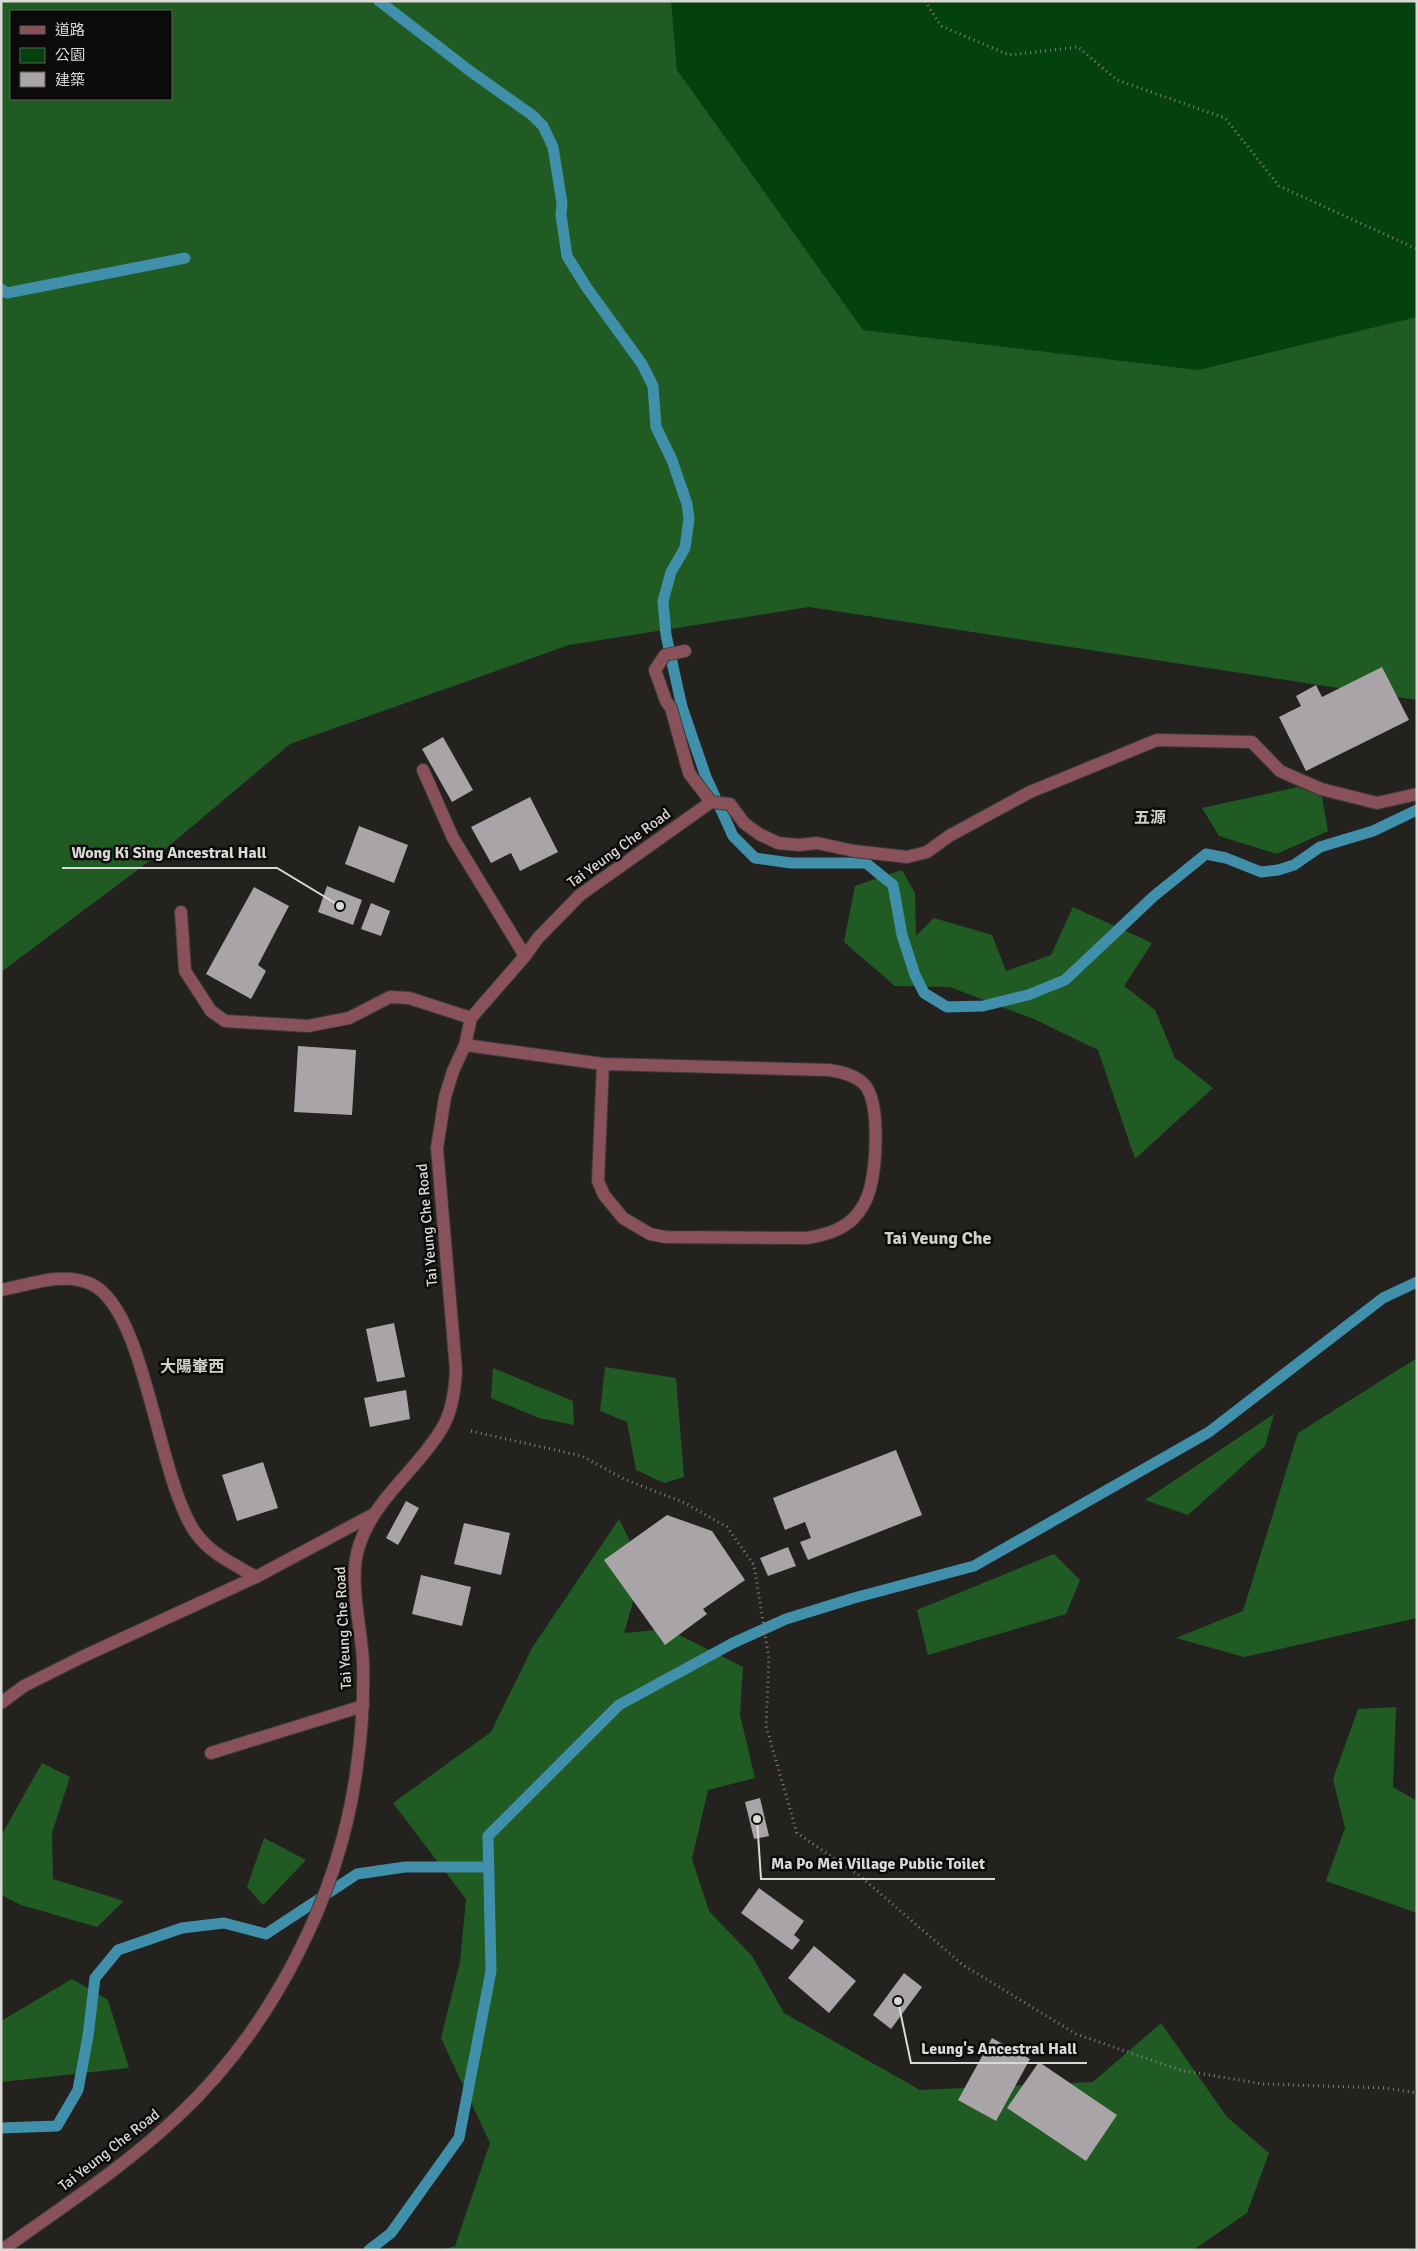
<svg xmlns="http://www.w3.org/2000/svg" width="1418" height="2251" font-family="Signika,'Noto Sans TC',sans-serif">
<style>
.green{fill:#03420c}
.forest{fill:#215b24;fill-rule:evenodd}
.lines{fill:none;stroke-linecap:round;stroke-linejoin:round}
.stream{stroke:#4190ab;stroke-width:11}
.building{fill:#a9a4a7}
.service-casing{stroke:#3c3c38;stroke-width:14}
.minor-casing{stroke:#3c3c38;stroke-width:14}
.path{stroke:#83827f;stroke-width:3;stroke-dasharray:1 4;stroke-linecap:butt}
.service{stroke:#89525a;stroke-width:12}
.minor{stroke:#89525a;stroke-width:12}
.labels{text-anchor:middle;dominant-baseline:central;stroke-width:5;stroke-linejoin:round;paint-order:stroke}
.street-label{font-size:15px;fill:#d9d9d6;stroke:#0c0b0a}
.neighbourhood-label{font-size:16px;font-weight:bold;fill:#d0cfca;stroke:#0c0b0a}
.quarter-label{font-size:18px;font-weight:bold;fill:#d0cfca;stroke:#0c0b0a}
.leader{fill:none;stroke:#d9d9d6;stroke-width:2}
.callout-dot{fill:#d9d9d6;stroke:#0c0b0a;stroke-width:2}
.callout-label{font-size:16px;text-anchor:middle;font-weight:bold;fill:#d9d9d6;stroke:#0c0b0a;stroke-width:5;stroke-linejoin:round;paint-order:stroke}
</style>
<rect width="100%" height="100%" fill="#23221e"/>
<!-- green -->
<path class="green" d="M671 1H1417V317L1198 370 863 330 677 70Z"/>
<!-- forest -->
<path class="forest" d="M1 1H671L677 70 863 330 1198 370 1417 317V700L809 607 569 645 290 744 163 851 1 972ZM11 11H171V99H11Z
M1298 787 1322 797 1328 831 1277 854 1219 836 1202 808Z
M902 870 915 893 916 936 934 918 992 935 1006 971 1051 955 1073 907 1152 943 1124 986 1155 1010 1175 1058 1213 1088 1135 1159 1098 1050 1034 1019 950 987 895 986 844 942 855 886Z
M1417 1358V1618L1244 1657 1176 1638 1243 1611 1298 1433Z
M605 1367 676 1378 684 1477 664 1483 636 1470 627 1422 600 1411Z
M493 1368 573 1401 574 1425 539 1418 491 1398Z
M1274 1414 1265 1446 1188 1515 1145 1500Z
M619 1519 643 1568 624 1633 667 1629 743 1667 740 1715 755 1778 708 1790 692 1859 709 1911 752 1956 784 2013 920 2090 1093 2082 1161 2023 1227 2117 1269 2153 1247 2213 1193 2250H442L455 2246 490 2143 441 2038 460 1962 466 1899 393 1803 491 1732 532 1648Z
M1054 1554 1080 1580 1066 1614 928 1655 917 1610Z
M1396 1707 1393 1787 1417 1801V1913L1326 1881 1345 1828 1333 1779 1358 1709Z
M42 1763 70 1777 52 1833 53 1879 124 1901 97 1927 21 1905 1 1895V1836Z
M264 1838 306 1860 263 1905 247 1887Z
M72 1979 108 2000 129 2068 1 2082V2021Z"/>
<g class="lines">
<!-- stream -->
<path class="stream" d="M379 1 470 71 532 115 543 126 553 147 562 203 561 215 567 256 587 288 642 364 653 386 656 427 672 460 687 504 689 519 685 548 671 572 663 601 666 635 682 707 706 777 733 836 755 858 791 863H866L893 885 902 935 915 975 924 993 947 1007 983 1006 1028 995 1065 980 1154 896 1206 854 1226 858 1261 872 1278 870 1294 865 1320 847 1373 831 1417 810
M1 289 7 293 185 258
M1 2128 57 2126 78 2090 88 2036 95 1978 118 1950 182 1928 224 1923 266 1934 357 1874 405 1867H488
M369 2250 391 2233 459 2138 491 1971 488 1836 619 1705 733 1643 786 1619 854 1598 974 1566 1209 1432 1383 1298 1417 1282"/>
</g>
<!-- building -->
<path class="building" d="M1382 667 1409 720 1306 771 1279 717 1301 706 1296 696 1316 685 1322 697Z
M443 737 473 790 452 802 422 749Z
M530 797 558 852 520 871 511 853 491 863 471 827Z
M359 826 408 845 394 883 345 864Z
M327 886 362 900 353 925 318 912Z
M254 887 289 906 258 965 266 971 251 999 206 974Z
M371 903 390 911 381 936 361 929Z
M298 1046 356 1050 352 1115 294 1112Z
M394 1323 405 1377 377 1382 366 1329Z
M406 1390 410 1419 370 1427 364 1398Z
M896 1450 922 1515 808 1560 800 1542 811 1538 805 1522 785 1530 773 1498Z
M263 1462 278 1508 237 1521 222 1475Z
M406 1501 419 1508 398 1545 386 1538Z
M667 1515 712 1531 745 1580 703 1609 707 1614 665 1645 604 1560Z
M464 1523 510 1533 501 1575 454 1564Z
M788 1547 796 1566 768 1576 760 1558Z
M421 1575 471 1587 462 1626 412 1614Z
M760 1798 769 1836 754 1839 745 1802Z
M759 1888 804 1921 794 1935 800 1940 792 1950 741 1913Z
M814 1946 856 1981 829 2013 788 1978Z
M904 1973 922 1987 891 2029 873 2015Z
M992 2038 1030 2059 996 2121 958 2100Z
M1039 2062 1117 2115 1086 2161 1007 2108Z"/>
<g class="lines">
<defs>
<path id="service" d="M423 770 453 838 525 956
M1 1703 24 1686 82 1657 256 1577
M211 1753 363 1706"/>
<path id="minor" d="M685 651 665 655 655 670 666 701 671 708 689 773 711 802 730 804 744 823 759 834 778 843 799 845 817 843 854 851 907 857 927 852 949 836 1030 792 1157 740 1252 742 1280 771 1321 789 1377 803 1417 794
M181 912 185 971 211 1011 225 1021 308 1026 349 1018 390 997 409 998 471 1018
M465 1045 603 1064 829 1070C842 1072 855 1075 864 1084 881 1102 876 1166 870 1189 867 1200 861 1211 853 1219 840 1231 824 1235 807 1238L665 1237 650 1234 623 1218 604 1195 598 1181 603 1064
M1 1290C28 1285 64 1271 91 1284 146 1309 157 1477 195 1532 210 1554 234 1564 256 1577L374 1514
M2 2250C62 2207 124 2167 178 2116 272 2028 341 1894 357 1766 362 1731 364 1696 363 1661 361 1625 348 1579 359 1546 374 1499 416 1471 441 1430 452 1413 455 1390 456 1370L437 1148 445 1097 453 1071 465 1045 471 1018 525 956 538 938 580 895 711 802"/>
</defs>
<!-- service casing -->
<use href="#service" class="service-casing"/>
<!-- minor casing -->
<use href="#minor" class="minor-casing"/>
<!-- path -->
<path class="path" d="M925 1 941 26 1009 55 1078 47 1117 80 1225 118 1279 186 1417 249
M471 1431 582 1456 624 1479 685 1503 727 1527 754 1565 769 1659 766 1726 797 1833 860 1876 963 1965 1076 2034 1180 2070 1263 2084 1386 2088 1417 2093"/>
<!-- service -->
<use href="#service" class="service"/>
<!-- minor -->
<use href="#minor" class="minor"/>
</g>
<g class="labels">
<!-- street labels -->
<g class="street-label">
<text transform="translate(619 848) rotate(-36)">Tai Yeung Che Road</text>
<text transform="translate(427 1225) rotate(-95)">Tai Yeung Che Road</text>
<text transform="translate(343 1628) rotate(-93)">Tai Yeung Che Road</text>
<text transform="translate(109 2150) rotate(-38)">Tai Yeung Che Road</text>
</g>
<!-- neighbourhood labels -->
<g class="neighbourhood-label">
<text x="1150" y="818">五源</text>
<text x="192" y="1367">大陽輋西</text>
</g>
<!-- quarter labels -->
<g class="quarter-label">
<text x="938" y="1238">Tai Yeung Che</text>
</g>
</g>
<!-- callouts -->
<path class="leader" d="M340 906L277 868H62M757 1819L761 1879H995M898 2001L911 2063H1087"/>
<g class="callout-dot">
<circle cx="340" cy="906" r="5"/>
<circle cx="757" cy="1819" r="5"/>
<circle cx="898" cy="2001" r="5"/>
</g>
<g class="callout-label">
<text x="169" y="858">Wong Ki Sing Ancestral Hall</text>
<text x="878" y="1869">Ma Po Mei Village Public Toilet</text>
<text x="999" y="2054">Leung's Ancestral Hall</text>
</g>
<!-- border -->
<rect width="1418" height="2251" fill="none" stroke="#d9d9d6" stroke-width="5"/>
<!-- legend -->
<rect x="10" y="10" width="162" height="90" fill="#0c0b0a" stroke="#5e5d5c"/>
<rect x="20" y="26" width="25" height="8" fill="#89525a" stroke="#5e5d5c"/>
<text x="55" y="35" font-size="15" fill="#d9d9d6">道路</text>
<rect x="20" y="48" width="25" height="15" fill="#03420c" stroke="#5e5d5c"/>
<text x="55" y="60" font-size="15" fill="#d9d9d6">公園</text>
<rect x="20" y="72" width="25" height="15" fill="#a9a4a7" stroke="#5e5d5c"/>
<text x="55" y="85" font-size="15" fill="#d9d9d6">建築</text>
</svg>
